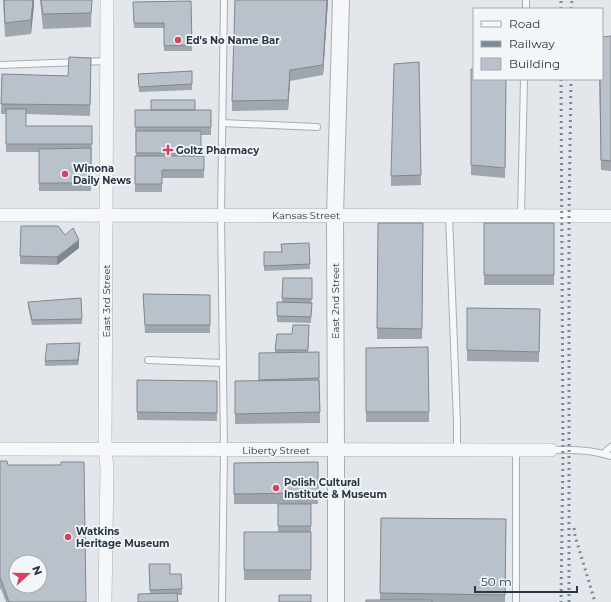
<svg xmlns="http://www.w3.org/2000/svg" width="611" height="602" font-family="Montserrat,sans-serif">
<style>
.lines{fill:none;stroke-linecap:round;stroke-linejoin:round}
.service-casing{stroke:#a7aeb7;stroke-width:8}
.minor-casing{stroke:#a7aeb7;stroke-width:14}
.tertiary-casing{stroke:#a7aeb7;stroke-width:18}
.service{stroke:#f6f7f9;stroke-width:6}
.minor{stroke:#f6f7f9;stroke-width:13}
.tertiary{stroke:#f6f7f9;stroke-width:16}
.rail{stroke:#7b8896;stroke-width:3;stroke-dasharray:2 4;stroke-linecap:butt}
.wall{fill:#9fa6ae}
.shaded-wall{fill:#82878d}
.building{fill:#b9c1ca;stroke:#82878d;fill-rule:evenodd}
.poi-dot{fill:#d64267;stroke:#f3f6f9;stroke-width:1.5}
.labels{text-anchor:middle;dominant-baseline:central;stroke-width:3.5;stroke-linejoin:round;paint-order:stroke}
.poi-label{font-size:10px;font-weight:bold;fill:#293645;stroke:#f3f6f9;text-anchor:start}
.street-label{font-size:10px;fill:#293645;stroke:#f3f6f9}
</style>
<rect width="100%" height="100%" fill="#e3e7ec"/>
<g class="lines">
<defs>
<path id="service" d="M526 9V0
M0 65 107 61
M222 123 317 127
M521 215 524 79
M449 216 457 422V450
M148 360 223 363
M516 450V602
M551 450C571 449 593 450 611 456
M603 454 611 447
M222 602 224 449 221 215 224 0"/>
<path id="minor" d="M0 215 611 216
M0 449 551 450
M105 602 107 468 105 449 107 0"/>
<path id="tertiary" d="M336 602V450L335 216 341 0"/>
</defs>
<!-- service casing -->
<use href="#service" class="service-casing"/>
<!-- minor casing -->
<use href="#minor" class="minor-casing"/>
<!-- tertiary casing -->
<use href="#tertiary" class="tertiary-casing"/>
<!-- service -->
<use href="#service" class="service"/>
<!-- minor -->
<use href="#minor" class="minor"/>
<!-- tertiary -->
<use href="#tertiary" class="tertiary"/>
<!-- rail -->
<path class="rail" d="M561 9V0
M571 9 572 0
M561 79 563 449 561 602
M574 528 575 536 595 602
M569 602V215L571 79"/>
</g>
<!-- wall -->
<path class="wall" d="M3 0H34L31 34 5 37Z
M40 0H92L91 27 43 29Z
M328 0 323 75 290 81 288 110 232 111V101Z
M191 1 192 51H164V28H134L133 2Z
M611 36V171L601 170 599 79Z
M91 58 90 116 26 114V126H92L91 191H39V152H6V114H1L2 74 68 76Z
M419 62 421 185 391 186V176Z
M471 69 506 79 505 178 471 175Z
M192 71V90L139 92 138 74Z
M135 110H211V135H201V156H204V178H162V192H135V156H136Z
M378 223H423L422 339H377Z
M484 223H554V285H484Z
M21 226 65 235 79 248 57 265 20 264Z
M309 243 310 269 264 271V252H282Z
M283 278H312L311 323 277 322V316L282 302Z
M143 294 210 295V333H145Z
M28 302 82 319V324L32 325 28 307Z
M467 308 540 309 539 362 467 361Z
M309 325 308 352H319L320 423 235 424V381H259V353H275V350L292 334Z
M428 347 429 422H366V348Z
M80 348 78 365 45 366V361Z
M217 381V421L137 420V412Z
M0 461 8 465 86 602H6L1 589H0Z
M318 462V504H234V463Z
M278 504H311V580H244V532H278Z
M381 518 506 519 505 602H366L380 600Z
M149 564 170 574H181L182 595 150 594Z"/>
<!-- shaded-wall -->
<path class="shaded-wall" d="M33 0H34V6L31 34V20Z
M327 0H328V1L323 75V65Z
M290 70V81L288 110V100Z
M79 240V248L57 265V257Z
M80 343V348L78 365V360Z"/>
<!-- building -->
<path class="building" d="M4 0H33L31 20 5 23Z
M41 0H92L91 13 43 14Z
M235 0H327L323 65 290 70 288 100 232 101Z
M191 1 192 45 164 46V23H134L133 2Z
M611 36V161L601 160 600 79H602V37Z
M69 57 91 58 90 105 1 104 2 74 68 76Z
M419 62 421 175 391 176 394 64Z
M471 69H474V79H506L505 168 471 165Z
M192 71V84L139 87 138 74Z
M151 100H195V110H151Z
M6 109H26V126H92V144H6Z
M135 110H211V127H135Z
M136 131H201V153H136Z
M91 148V183H39V149Z
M135 156H204V170H162V184H135Z
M378 223H423L422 329 377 328Z
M484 223H554V275H484Z
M21 226H58L65 235 73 228 79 240 57 257 20 256Z
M309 243 310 264 264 266V252H282L281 244Z
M283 278H312V299L282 298Z
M143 294 210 295V325H145Z
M81 298 82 319 32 320 28 302Z
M277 302 312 303 311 317 277 316Z
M467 308 540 309 539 352 467 350Z
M293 325H309L308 350H275L277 334H292Z
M80 343 78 360 45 361 47 344Z
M428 347 429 412H366V348Z
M319 352V378L259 380V353Z
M137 380 217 381V413L137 412Z
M319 380 320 412 235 414V381Z
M0 461H7L8 465H61V462H84L86 602H9L1 579H0ZM16 562H40V586H16Z
M318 462V493L234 494V463Z
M278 504H311V526H278Z
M381 518 506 519 505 595 380 593Z
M244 532H311V570H244Z
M149 564H170V574H181L182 589 150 590Z
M177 593 178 602H138V594Z
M279 595H311V602H279Z
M366 600H432V602H366Z"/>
<!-- markers -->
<g class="poi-dot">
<circle cx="178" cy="40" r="4"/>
<path d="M166 144h4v4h4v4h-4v4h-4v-4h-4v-4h4z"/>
<circle cx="65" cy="174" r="4"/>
<circle cx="276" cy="488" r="4"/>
<circle cx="68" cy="537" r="4"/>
</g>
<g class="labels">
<!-- poi labels -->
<g class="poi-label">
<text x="186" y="40">Ed's No Name Bar</text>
<text x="176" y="150">Goltz Pharmacy</text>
<text x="73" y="168">Winona<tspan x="73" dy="12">Daily News</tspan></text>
<text x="284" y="482">Polish Cultural<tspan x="284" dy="12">Institute &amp; Museum</tspan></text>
<text x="76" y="531">Watkins<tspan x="76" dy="12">Heritage Museum</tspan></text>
</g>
<!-- street labels -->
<g class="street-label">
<text x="306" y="215">Kansas Street</text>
<text transform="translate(106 301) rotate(-90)">East 3rd Street</text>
<text transform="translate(335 301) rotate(-90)">East 2nd Street</text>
<text x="276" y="450">Liberty Street</text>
</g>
</g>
<!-- legend -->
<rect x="473" y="8" width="130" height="72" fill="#f3f6f9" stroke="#a2a9b1"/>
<rect x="481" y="21" width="20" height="6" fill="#f6f7f9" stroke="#a2a9b1"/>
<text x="509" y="28" font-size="12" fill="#293645">Road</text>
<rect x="481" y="41" width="20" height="6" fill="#7b8896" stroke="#a2a9b1"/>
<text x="509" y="48" font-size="12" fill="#293645">Railway</text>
<rect x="481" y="58" width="20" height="12" fill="#b9c1ca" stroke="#a2a9b1"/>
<text x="509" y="68" font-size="12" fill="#293645">Building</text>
<!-- north arrow -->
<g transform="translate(28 574) rotate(69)"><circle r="19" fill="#f3f6f9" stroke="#a2a9b1"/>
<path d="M0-3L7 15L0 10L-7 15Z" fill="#d64267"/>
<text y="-6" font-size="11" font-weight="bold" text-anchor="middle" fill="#293645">N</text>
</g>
<!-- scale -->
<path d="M475 586v6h102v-6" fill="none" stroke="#293645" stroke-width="2"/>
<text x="481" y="586" font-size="12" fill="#293645" stroke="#f3f6f9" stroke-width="3" paint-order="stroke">50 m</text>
</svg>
